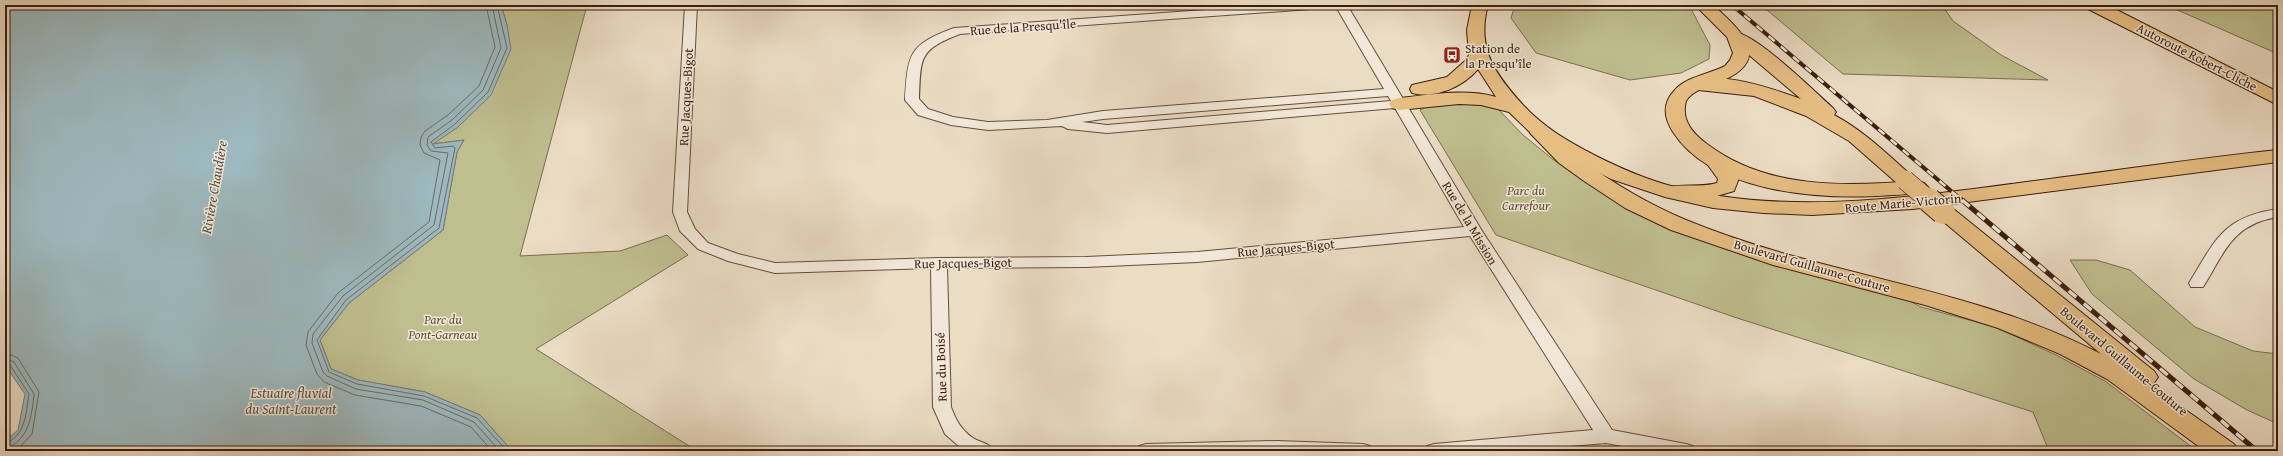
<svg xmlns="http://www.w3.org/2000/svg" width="2283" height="456" font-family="'Gentium Book Plus',serif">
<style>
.green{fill:#bfbe8f;stroke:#7c6e4e}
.water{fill:#9db9bf;stroke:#757b78}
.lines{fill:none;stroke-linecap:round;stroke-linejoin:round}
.shore{stroke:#6c6b66;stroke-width:1}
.street-casing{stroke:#664d3b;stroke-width:2}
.primary-casing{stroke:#3a1d0d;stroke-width:2}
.highway-casing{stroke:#3a1d0d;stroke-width:2}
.street{fill:#f2e8d9;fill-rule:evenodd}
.primary{fill:#e6be82;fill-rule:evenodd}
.highway{fill:#e6be82;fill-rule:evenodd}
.rail-far1-casing{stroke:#3a1d0d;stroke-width:4}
.rail-casing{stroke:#3a1d0d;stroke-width:5}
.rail-far1{stroke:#f2e8d9;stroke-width:2.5;stroke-dasharray:8;stroke-linecap:butt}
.rail{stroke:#f2e8d9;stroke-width:3.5;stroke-dasharray:10;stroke-linecap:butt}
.highway-bridge-far1-casing{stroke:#3a1d0d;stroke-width:20;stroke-linecap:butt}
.highway-bridge-casing{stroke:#3a1d0d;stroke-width:26;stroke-linecap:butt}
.highway-bridge-far1{stroke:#e6be82;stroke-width:19}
.highway-bridge{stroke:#e6be82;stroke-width:24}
.labels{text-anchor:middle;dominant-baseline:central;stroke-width:3;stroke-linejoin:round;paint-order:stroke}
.street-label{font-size:13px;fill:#3a1d0d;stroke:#f2e8d9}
.poi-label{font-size:13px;fill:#3a1d0d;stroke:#f2e8d9;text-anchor:start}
.park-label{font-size:13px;font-style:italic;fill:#624d34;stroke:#f2e8d9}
.water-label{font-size:14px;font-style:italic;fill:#584c42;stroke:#f2e8d9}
</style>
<rect width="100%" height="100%" fill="#ebdcc4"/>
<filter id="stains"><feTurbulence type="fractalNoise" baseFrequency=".005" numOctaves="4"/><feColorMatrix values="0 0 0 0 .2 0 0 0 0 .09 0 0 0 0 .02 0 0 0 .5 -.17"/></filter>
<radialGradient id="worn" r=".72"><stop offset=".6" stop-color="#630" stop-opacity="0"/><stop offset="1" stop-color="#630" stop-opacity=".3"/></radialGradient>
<!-- green -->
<path class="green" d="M501 5H587L520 256 620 251 667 235 688 255 536 349 697 451H512L480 415 425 392 358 380 331 369 320 340 349 303 443 230 457 152 464 140 432 144 458 127 507 25Z
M1515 5H1689L1710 45 1709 59 1681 73 1630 80 1536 53 1511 18Z
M1761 5H1942L1953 21 2001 55 2048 80 1843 74Z
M2166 5H2276L2278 9V54Z
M1473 102 1498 109 1523 135 1555 161 1596 187 1669 223 1887 289 1921 307 1995 327 2056 355 2105 381 2197 451H2049L2033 412 1737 318 1496 235 1420 110 1429 105Z
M2070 260H2096L2130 270 2195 327 2253 351 2278 354V424L2247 410 2194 379 2092 294Z"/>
<!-- water -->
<path class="water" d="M5 5H501L507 25 511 49 491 95 458 127 433 144 464 140 457 152 443 230 349 303 320 340 331 369 358 380 425 392 480 415 512 451H5V441L18 430 25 394 5 365Z"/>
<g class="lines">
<!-- shore -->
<path class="shore" d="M486 5 495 47 479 86 448 115 425 131 421 137 420 145 424 153 440 160 429 222 338 293 308 332 306 345 317 374 324 382 355 395 421 406 471 427 492 451
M492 5 501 48 483 90 452 120 428 137 427 145 431 151 448 153 434 225 343 296 313 334 312 343 323 372 327 376 356 389 423 400 474 422 500 451
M497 5 507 48 488 92 455 124 431 142 435 148 453 146 455 148 439 228 346 300 317 340 329 372 357 384 424 396 477 418 507 451
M5 352 18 358 39 392 32 434 16 451
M5 358 14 362 34 394C32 415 29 442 5 448
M5 364 10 365 29 394C26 412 26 437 5 443"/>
<defs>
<path id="street" d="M685 5H697L687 212 695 229 708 243 738 254 775 263 939 258 1086 257 1197 252 1464 227 1395 108 1107 133 1068 129 1062 126 988 130 951 125 918 115 905 100C908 54 908 45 954 28L1276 5H1331L1325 8 960 34C918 50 921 58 919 99L928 109 953 117 988 122 1047 120 1103 111 1384 89 1335 5H1347L1482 231 1612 430 1686 444 1693 446 1695 451H1649L1606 443 1513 451H1425L1427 446 1434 444 1593 430 1470 236 1197 262 1086 267 947 268 951 407C956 420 961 430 973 438 981 443 990 443 994 451H967L961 448 945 434 933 407 931 268 775 273 728 261 698 249 680 231 673 212ZM1388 96 1391 101 1107 125 1082 122 1103 119Z
M2278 209V217C2232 224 2225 252 2203 287H2191L2189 283C2216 239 2223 217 2278 209Z
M1277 441 1363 444 1370 446 1372 451H1137L1139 446 1146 444Z"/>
<path id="primary" d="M1472 5H1488C1476 48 1495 74 1523 105 1544 128 1569 142 1596 156 1620 168 1645 179 1671 186 1783 216 1906 198 2019 183 2106 172 2192 159 2278 150V162L1913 209 1812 215 1763 213 1713 208 1665 197 1611 179 1540 142 1509 112 1481 105 1459 104 1399 110 1392 108 1389 104 1392 100 1399 98C1431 95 1465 88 1496 97L1478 69C1463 87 1435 99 1412 93L1410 89 1412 85 1447 77 1465 61 1469 55 1467 30Z
M1695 5H1713C1744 33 1774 61 1717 83 1706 87 1692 91 1686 101 1681 120 1692 133 1707 144 1768 190 1844 186 1917 181L1924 183 1928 187 1924 191C1909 195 1892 195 1876 196 1813 199 1711 191 1673 132 1664 118 1662 104 1674 91 1685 77 1710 74 1725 66L1730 60 1733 53 1727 37Z"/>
<path id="highway" d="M2086 5H2107L2278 92V105L2088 9Z
M1738 33C1760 38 1813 90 1833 108L1836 112 1834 115C1864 131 1887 154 1912 176L1915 180 1912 184 1905 186 1898 184 1849 141 1806 116 1754 96 1689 89 1687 85 1689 81C1725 72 1768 87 1801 99L1729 38 1732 34Z
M1540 127C1556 131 1567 150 1580 159 1613 183 1648 204 1686 220 1821 276 1971 286 2101 354L1932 212 1935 207 1943 205 1951 207 2154 371 2158 377 2154 383 2150 385 2234 444 2238 451H2205L2107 379 2060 354 1998 328 1925 305 1773 265 1671 230 1625 208 1584 181 1559 163 1530 133 1533 129Z
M1715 155 1722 157 1739 178 1734 191 1710 198 1664 196 1660 192 1664 188C1681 183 1700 188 1717 183L1718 179 1705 161 1708 157Z"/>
</defs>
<!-- street casing -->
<use href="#street" class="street-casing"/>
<!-- primary casing -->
<use href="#primary" class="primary-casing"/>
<!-- highway casing -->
<use href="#highway" class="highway-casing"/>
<!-- street -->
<use href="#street" class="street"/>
<!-- primary -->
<use href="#primary" class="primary"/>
<!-- highway -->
<use href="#highway" class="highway"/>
<defs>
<path id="rail-far1" d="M1732 5 1963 201"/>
<path id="rail" d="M1962 200 2257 451"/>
</defs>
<!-- rail-far1 casing -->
<use href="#rail-far1" class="rail-far1-casing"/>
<!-- rail casing -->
<use href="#rail" class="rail-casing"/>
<!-- rail-far1 -->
<use href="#rail-far1" class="rail-far1"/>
<!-- rail -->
<use href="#rail" class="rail"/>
<defs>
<path id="highway-bridge-far1" d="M1905 180 1930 201"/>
<path id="highway-bridge" d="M1929 200 1943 212"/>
</defs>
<!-- highway-bridge-far1 casing -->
<use href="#highway-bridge-far1" class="highway-bridge-far1-casing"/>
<!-- highway-bridge casing -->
<use href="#highway-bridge" class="highway-bridge-casing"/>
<!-- highway-bridge-far1 -->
<use href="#highway-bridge-far1" class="highway-bridge-far1"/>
<!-- highway-bridge -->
<use href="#highway-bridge" class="highway-bridge"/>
</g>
<!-- icons -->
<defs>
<symbol id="bus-square" viewBox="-11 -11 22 22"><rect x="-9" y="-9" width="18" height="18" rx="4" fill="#8f2418" stroke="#f2e8d9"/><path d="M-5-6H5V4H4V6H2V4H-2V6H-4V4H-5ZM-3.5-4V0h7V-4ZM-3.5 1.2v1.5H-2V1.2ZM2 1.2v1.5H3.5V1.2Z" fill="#fff"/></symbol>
</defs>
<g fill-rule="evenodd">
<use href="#bus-square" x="1442" y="45" width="20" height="20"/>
</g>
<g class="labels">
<!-- street labels -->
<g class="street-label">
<text transform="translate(1023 27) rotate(-4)">Rue de la Presqu'île</text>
<text transform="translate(2197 57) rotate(27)">Autoroute Robert-Cliche</text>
<text transform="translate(686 97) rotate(-87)">Rue Jacques-Bigot</text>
<text transform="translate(1903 203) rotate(-5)">Route Marie-Victorin</text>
<text transform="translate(1470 223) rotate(59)">Rue de la Mission</text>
<text transform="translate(1286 248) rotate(-5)">Rue Jacques-Bigot</text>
<text transform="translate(963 263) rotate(-1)">Rue Jacques-Bigot</text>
<text transform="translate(1812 266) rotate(16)">Boulevard Guillaume-Couture</text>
<text transform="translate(2124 361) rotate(40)">Boulevard Guillaume-Couture</text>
<text transform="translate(941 367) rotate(-92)">Rue du Boisé</text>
</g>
<!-- poi labels -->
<g class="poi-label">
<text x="1465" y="48">Station de<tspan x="1465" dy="15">la Presqu'île</tspan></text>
</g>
<!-- park labels -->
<g class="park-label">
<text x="1526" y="190">Parc du<tspan x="1526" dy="15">Carrefour</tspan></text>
<text x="443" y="319">Parc du<tspan x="443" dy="15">Pont-Garneau</tspan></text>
</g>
<!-- water labels -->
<g class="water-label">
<text transform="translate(214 187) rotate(-80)">Rivière Chaudière</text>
<text x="291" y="393">Estuaire fluvial<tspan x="291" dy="16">du Saint-Laurent</tspan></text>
</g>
</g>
<!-- margin -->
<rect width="2283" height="456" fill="none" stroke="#ebdcc4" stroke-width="20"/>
<rect x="6" y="6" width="2271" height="444" fill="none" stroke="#3a1d0d" stroke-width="2"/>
<rect x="10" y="10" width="2263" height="436" fill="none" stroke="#3a1d0d"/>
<rect width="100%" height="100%" filter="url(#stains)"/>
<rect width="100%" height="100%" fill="url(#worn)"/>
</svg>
